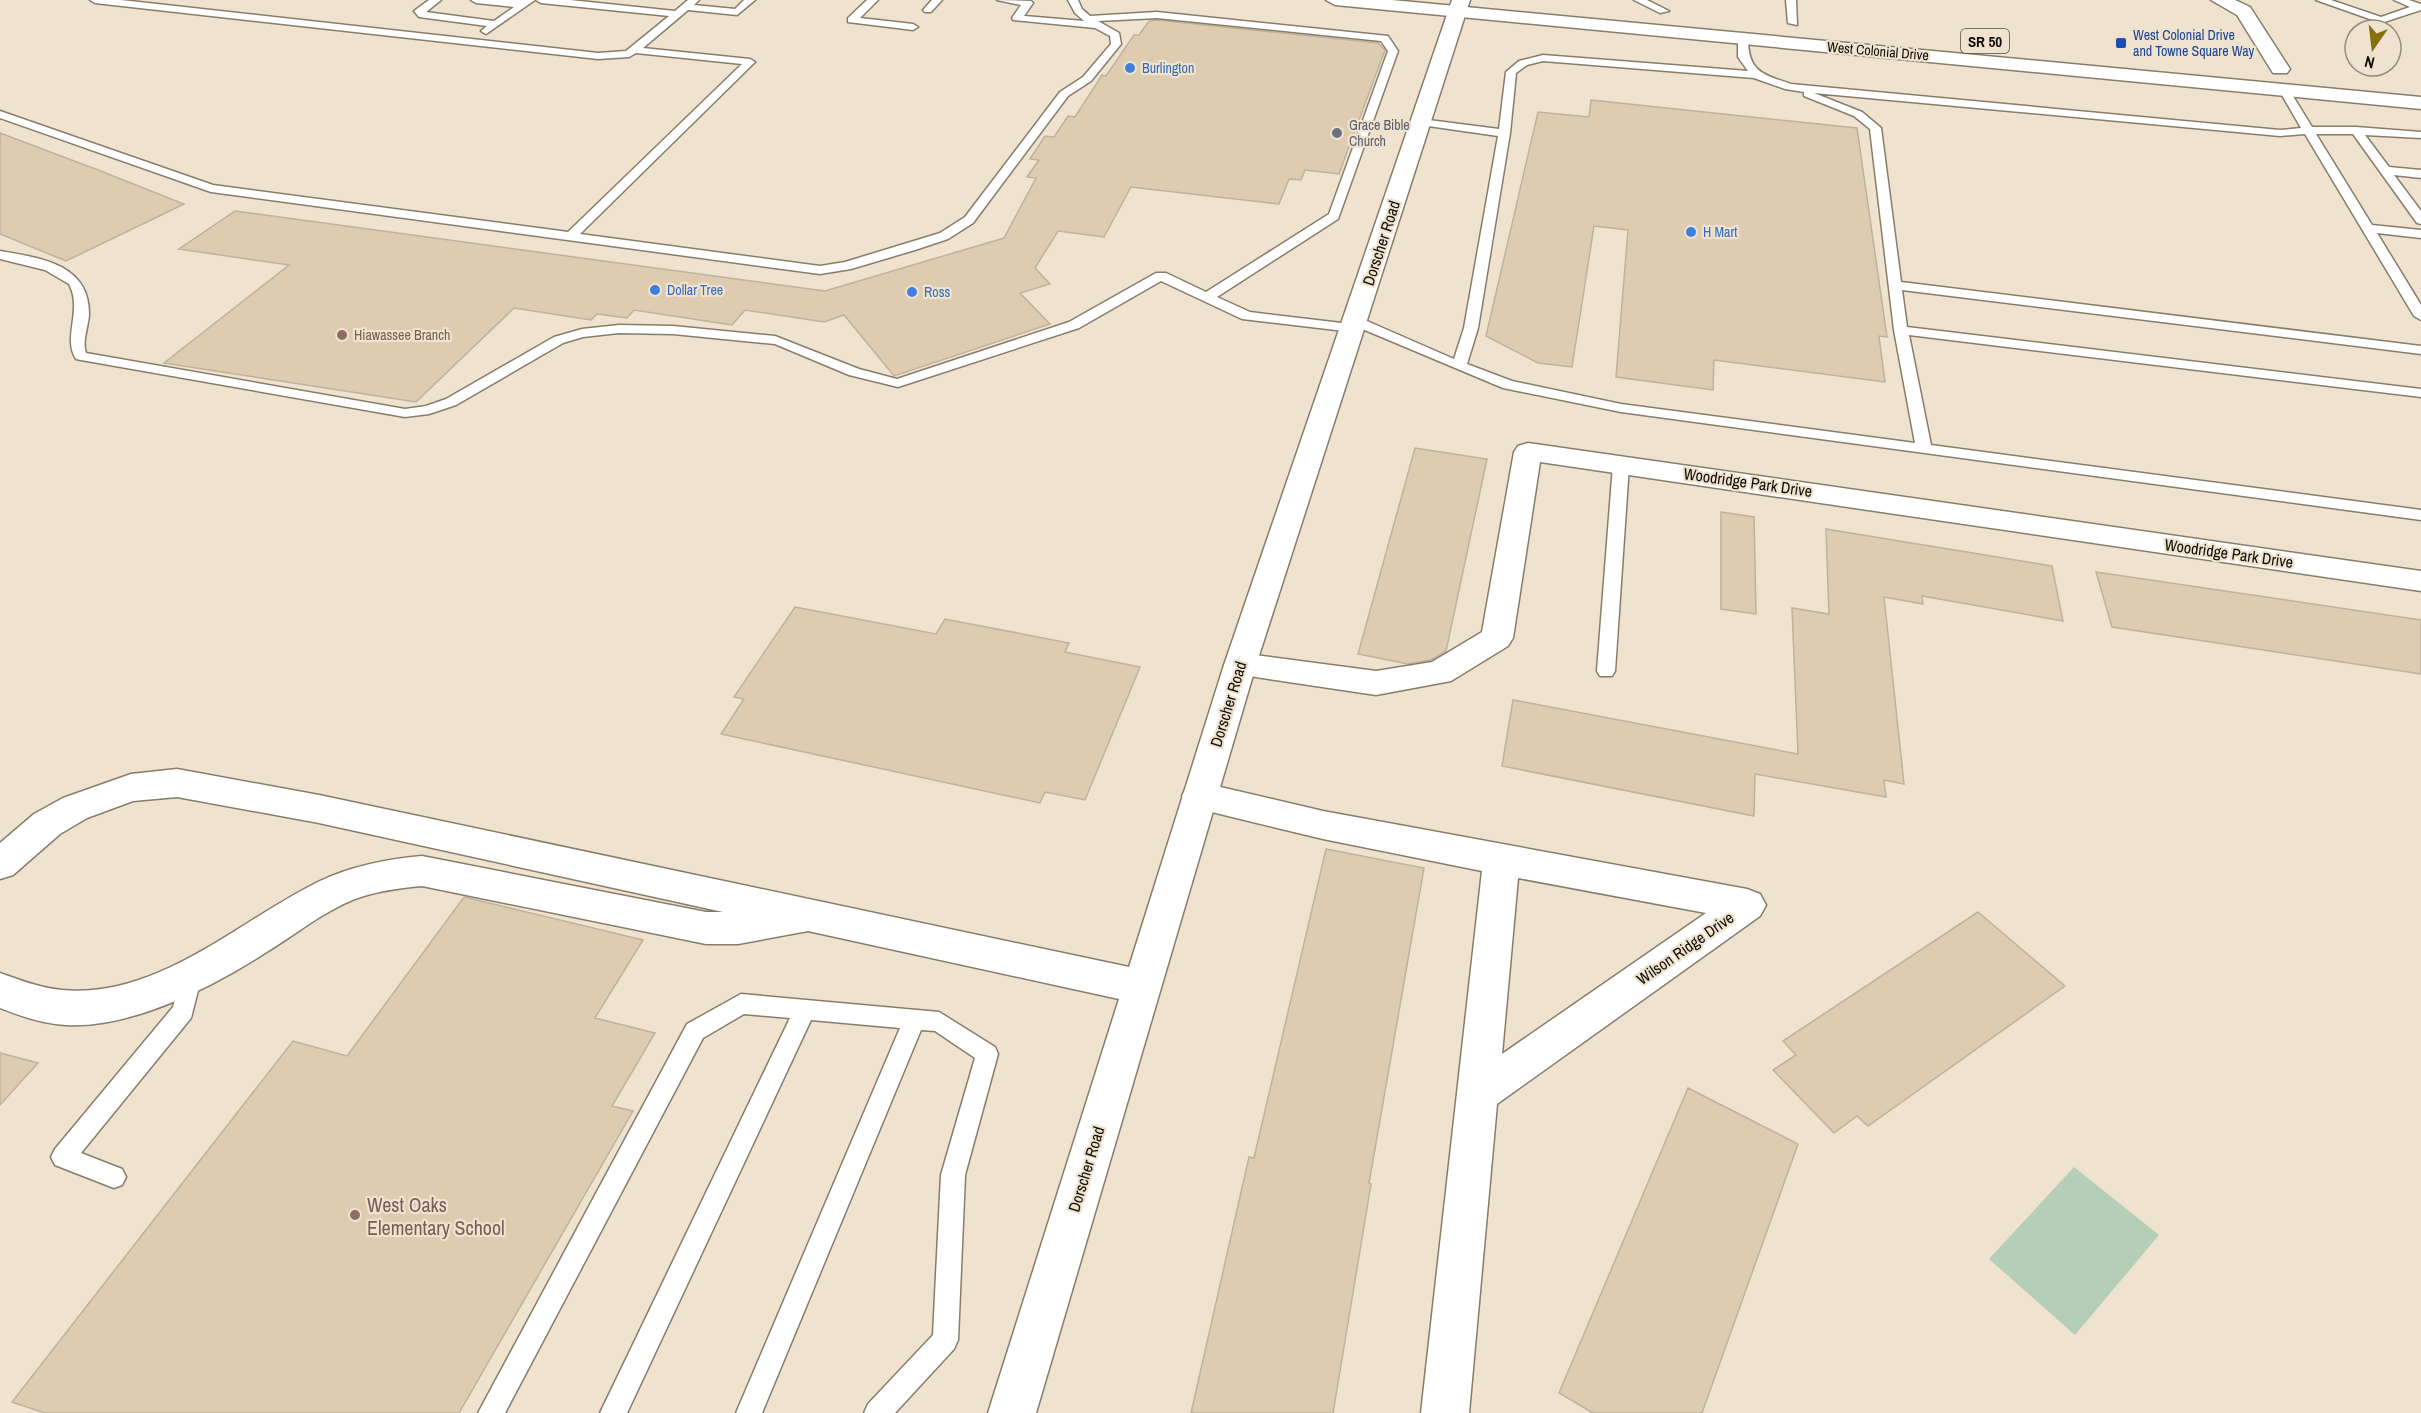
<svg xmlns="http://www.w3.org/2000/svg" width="2421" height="1413" font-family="'Archivo Narrow',sans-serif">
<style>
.green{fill:#b4ceb7}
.building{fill:#ddccaf;stroke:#bdb29e;stroke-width:1.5}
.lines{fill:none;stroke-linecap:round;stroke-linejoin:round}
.service-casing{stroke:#887d6b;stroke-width:3}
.minor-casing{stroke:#887d6b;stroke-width:3}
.tertiary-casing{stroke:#887d6b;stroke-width:3}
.trunk-casing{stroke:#887d6b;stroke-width:3}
.service{fill:#fff;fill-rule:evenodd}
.minor{fill:#fff;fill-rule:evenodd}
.tertiary{fill:#fff;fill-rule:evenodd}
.trunk{fill:#fff;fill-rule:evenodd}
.transit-dot{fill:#1a4fb4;stroke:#efe3cf;stroke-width:2}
.shop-dot{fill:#3f7fe0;stroke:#efe3cf;stroke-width:2}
.worship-dot{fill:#6b7280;stroke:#efe3cf;stroke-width:2}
.education-dot{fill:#8d6e63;stroke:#efe3cf;stroke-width:2}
.labels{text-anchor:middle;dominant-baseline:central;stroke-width:4.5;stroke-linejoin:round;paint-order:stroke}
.far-transit-label{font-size:14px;fill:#164399;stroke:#efe3cf;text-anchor:start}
.far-street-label{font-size:14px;fill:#100c06;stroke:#efe3cf}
.far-shop-label{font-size:14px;fill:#366cbe;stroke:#efe3cf;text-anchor:start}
.far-worship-label{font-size:14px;fill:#5b616d;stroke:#efe3cf;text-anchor:start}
.far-education-label{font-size:14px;fill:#785e54;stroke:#efe3cf;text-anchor:start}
.shield{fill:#efe3cf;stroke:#534c42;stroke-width:1.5}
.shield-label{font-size:15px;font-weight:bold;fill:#100c06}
.street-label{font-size:16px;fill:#100c06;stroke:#efe3cf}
.near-education-label{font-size:20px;fill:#785e54;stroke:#efe3cf;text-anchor:start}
</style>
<rect width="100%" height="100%" fill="#efe3cf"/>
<!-- green -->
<path class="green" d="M2074 1167 2159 1235 2075 1335 1989 1259Z"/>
<!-- building -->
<path class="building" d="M1157 20 1378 43 1385 50 1339 174 1305 170 1301 180 1289 179 1279 204 1131 187 1104 237 1058 231 1035 268 1050 284 1020 293 1050 324 894 376 844 315 824 322 745 310 732 325 634 310 627 318 597 314 591 320 514 308 416 402 164 363 289 265 179 249 235 211 825 291 1004 238 1036 178 1027 177 1039 160 1030 159 1045 136 1054 137 1068 116 1075 117 1102 75 1106 76 1134 35H1139L1149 21Z
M1591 100 1857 128 1887 337 1879 336 1885 382 1714 360 1713 390 1616 377 1628 230 1594 226 1572 367 1538 363 1486 336 1538 112 1589 117Z
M0 133 98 170 184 204 66 261 0 234Z
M1415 448 1487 459 1446 651 1431 660 1408 664 1358 654Z
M1721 512 1754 517 1756 614 1721 609Z
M1826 529 2052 566 2063 621 1922 596 1923 604 1884 597 1904 784 1884 780 1886 797 1755 774 1754 816 1502 766 1513 700 1798 754 1792 608 1829 614Z
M2096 572 2421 620V674L2112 627Z
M795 607 936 634 945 619 1069 643 1065 652 1140 667 1085 800 1045 792 1040 803 721 734 744 699 734 697Z
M1326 849 1424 868 1369 1183 1371 1184 1333 1413H1191L1249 1157 1254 1158Z
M464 897 643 940 595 1018 655 1033 612 1106 633 1111 459 1413H45L12 1402 293 1041 347 1056Z
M1978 912 2065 986 1868 1126 1857 1116 1834 1133 1773 1070 1796 1055 1783 1041Z
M0 1053 38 1063 0 1105Z
M1688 1088 1798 1144 1702 1413H1593L1559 1393Z"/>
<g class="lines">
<defs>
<path id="service" d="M90 0H121L598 53 626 51 669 16 541 3 536 0H570L675 11 688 0H699L694 5 735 9 744 0H755L737 15 688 10 643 48 750 59 755 62 580 234 820 266 845 262 940 233 965 217 1060 92 1083 77 1111 44 1110 36 1095 28 1013 20 1012 18 1021 5 997 0 1031 1 1033 3 1024 16 1084 21 1075 13 1068 0H1078L1082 9 1090 16 1157 12 1388 36 1398 51 1338 219 1217 297 1250 312 1350 324V318H1360L1454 359 1464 328 1498 136 1421 125 1415 122 1421 119 1499 129 1506 72 1519 61 1543 55 1748 71 1738 57V38L1743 35 1748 38C1748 72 1762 74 1791 84L2280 130 2301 128 2279 90 2284 87 2288 88 2312 127H2356L2421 132V138L2365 135 2389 167 2421 170V178L2394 175 2421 211V224L2417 223 2353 134H2316L2372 225 2421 230V238L2377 233 2421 305V320L2414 316 2305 134 2280 136 1814 93 1862 112 1881 128 1901 282 2421 346V354L1902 290 1907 327 2421 389V397L1909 335 1931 445 2421 510V520L1621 412 1503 388 1360 328 1353 332 1242 319 1161 281 1079 328 898 387 849 375 775 344 673 334 619 333 583 337 563 343 456 405 429 414 405 417 81 360 76 359C62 338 83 310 69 284L45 270 0 259V251C41 258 90 264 89 315 88 328 82 341 86 353L405 409 426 406 446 399 554 337 582 329 619 325 673 326 775 336 859 369 897 379 1069 322 1156 273H1166L1206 292 1329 214 1388 51 1381 41 1157 18 1098 21 1119 33 1121 44 1091 81 1068 96 973 223 948 239 915 250 851 269 820 274 211 192 0 118V111L213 185 568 232 742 64 636 53 629 57 598 59 95 3ZM1543 61 1754 78 1785 89 1804 92V96L1854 116 1870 129 1894 330 1915 443 1621 404 1512 381 1467 364 1478 328 1510 133 1516 73 1527 65Z
M429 0H441L426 12 494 21 514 7 476 3 471 0H535L486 34 481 31 487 26 419 17 414 11Z
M867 0H878L860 18 913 24 918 27 913 30 848 22V18Z
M932 0H942L931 12H925L923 10Z
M1634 0H1647L1669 11 1660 13Z
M1786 0H1796L1797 25 1788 23Z
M2316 0H2331L2381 17 2410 7 2394 0H2409L2421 4V10L2381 23Z
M1621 460 1629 465 1615 671 1612 676H1600L1597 671 1613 465Z
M191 966 198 968 202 975 191 1018 81 1153 122 1169 126 1177 122 1185 114 1188 55 1165 51 1157 55 1149 173 1007 184 968Z
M741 994 939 1012 995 1047 998 1054 965 1175 958 1340 954 1349 895 1413H864L868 1404 933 1335 941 1175 975 1058 935 1031 921 1030 762 1413H736L900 1028 811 1020 627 1413H600L790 1018 744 1014 703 1038 505 1413H478L687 1024Z"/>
<path id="minor" d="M2211 0H2235L2250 7 2290 69 2287 73H2273L2237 15Z
M1528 443 2421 571V591L1540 462 1513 638 1508 646 1451 681 1376 695 1229 673 1224 665 1229 657 1240 653 1376 671 1432 662 1482 632 1514 452 1518 446Z
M1199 782 1323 811 1747 889 1760 894 1766 905 1760 916 1497 1104 1469 1413H1421L1482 871 1323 839 1187 806 1182 796 1187 786ZM1518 878 1706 913 1502 1054Z"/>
<path id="tertiary" d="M1452 0H1470L1256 665 1036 1413H988L1119 999 808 931 738 944H706L422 886C400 888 376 891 355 899 322 912 295 935 265 953 213 987 130 1029 66 1025 43 1024 21 1016 0 1008V973C20 980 40 988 62 990 159 999 239 920 320 881 352 866 387 859 422 856L706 912H723L319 823 177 797 133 801 87 818 60 834 13 875 0 879V843L34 814 63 798 131 774 177 769 319 795 1129 967 1224 665Z"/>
<path id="trunk" d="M1326 0H1392L2421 97V109L1335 5Z"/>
</defs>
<!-- service casing -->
<use href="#service" class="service-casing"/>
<!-- minor casing -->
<use href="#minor" class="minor-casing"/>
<!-- tertiary casing -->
<use href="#tertiary" class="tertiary-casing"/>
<!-- trunk casing -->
<use href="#trunk" class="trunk-casing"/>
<!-- service -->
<use href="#service" class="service"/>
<!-- minor -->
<use href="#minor" class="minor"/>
<!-- tertiary -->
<use href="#tertiary" class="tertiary"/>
<!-- trunk -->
<use href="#trunk" class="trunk"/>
</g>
<!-- markers -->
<rect class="transit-dot" x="2115" y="37" width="12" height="12" rx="3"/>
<g class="shop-dot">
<circle cx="1130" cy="68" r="6"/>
<circle cx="1691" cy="232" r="6"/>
<circle cx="655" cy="290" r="6"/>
<circle cx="912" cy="292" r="6"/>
</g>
<circle class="worship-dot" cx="1337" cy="133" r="6"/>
<g class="education-dot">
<circle cx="342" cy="335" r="6"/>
<circle cx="355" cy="1215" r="6"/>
</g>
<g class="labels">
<!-- far-transit labels -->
<g class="far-transit-label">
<text x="2133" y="35">West Colonial Drive<tspan x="2133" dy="16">and Towne Square Way</tspan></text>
</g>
<!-- far-street labels -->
<g class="far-street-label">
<text transform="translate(1878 51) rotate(5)">West Colonial Drive</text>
</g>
<!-- far-shop labels -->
<g class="far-shop-label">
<text x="1142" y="68">Burlington</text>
<text x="1703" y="232">H Mart</text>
<text x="667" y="290">Dollar Tree</text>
<text x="924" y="292">Ross</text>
</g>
<!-- far-worship labels -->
<g class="far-worship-label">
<text x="1349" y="125">Grace Bible<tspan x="1349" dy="16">Church</tspan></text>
</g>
<!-- far-education labels -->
<g class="far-education-label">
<text x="354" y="335">Hiawassee Branch</text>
</g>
<!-- shield labels -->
<rect class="shield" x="1961" y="29" width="48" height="24" rx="4.5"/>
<g class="shield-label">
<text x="1985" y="41">SR 50</text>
</g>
<!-- street labels -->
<g class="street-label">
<text transform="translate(1381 243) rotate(-72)">Dorscher Road</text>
<text transform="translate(1748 482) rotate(8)">Woodridge Park Drive</text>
<text transform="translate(2229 553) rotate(8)">Woodridge Park Drive</text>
<text transform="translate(1228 704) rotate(-73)">Dorscher Road</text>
<text transform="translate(1685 948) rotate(-35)">Wilson Ridge Drive</text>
<text transform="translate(1086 1169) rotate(-73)">Dorscher Road</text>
</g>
<!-- near-education labels -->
<g class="near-education-label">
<text x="367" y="1204">West Oaks<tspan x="367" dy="23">Elementary School</tspan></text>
</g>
</g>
<!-- north arrow -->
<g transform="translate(2373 48) rotate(194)"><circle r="28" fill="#efe3cf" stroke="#968d7f" stroke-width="1.5"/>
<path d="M0-4.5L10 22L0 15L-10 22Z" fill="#83700f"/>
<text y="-9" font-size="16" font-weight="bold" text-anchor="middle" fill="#100c06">N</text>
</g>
</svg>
